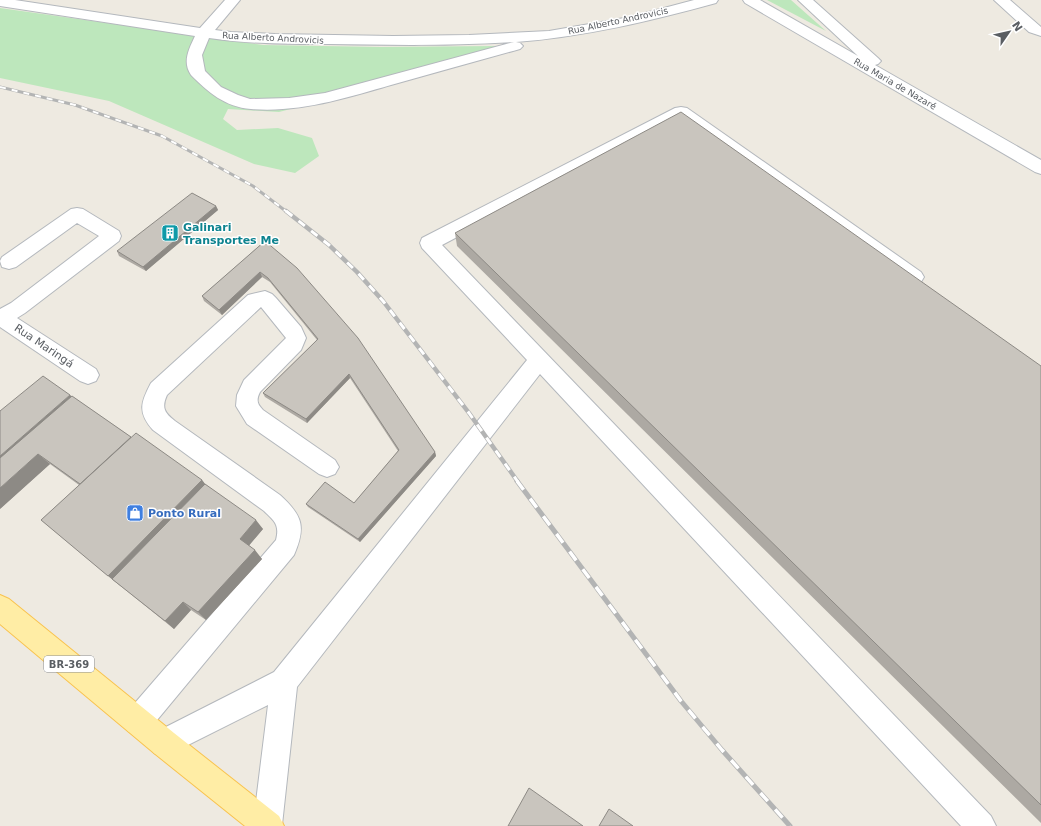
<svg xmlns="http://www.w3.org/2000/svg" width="1041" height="826" font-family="'DejaVu Sans',sans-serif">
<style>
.green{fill:#bde7bc}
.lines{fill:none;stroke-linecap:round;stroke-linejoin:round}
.minor-casing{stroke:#b4b8bd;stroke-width:2}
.major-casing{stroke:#f9c34f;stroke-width:2}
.minor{fill:#fff;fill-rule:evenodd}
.major{fill:#ffeda5;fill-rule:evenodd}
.rail-far2-casing{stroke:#b3b4b4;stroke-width:3}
.rail-far1-casing{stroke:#b3b4b4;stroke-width:4.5}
.rail-casing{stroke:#b3b4b4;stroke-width:5}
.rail-far2{stroke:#fff;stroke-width:2;stroke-dasharray:6;stroke-linecap:butt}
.rail-far1{stroke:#fff;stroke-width:3;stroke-dasharray:8;stroke-linecap:butt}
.rail{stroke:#fff;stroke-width:3.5;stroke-dasharray:11;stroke-linecap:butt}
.wall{fill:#ada9a3}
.shaded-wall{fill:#8d8a85}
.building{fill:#c9c5be;stroke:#8d8a85}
.labels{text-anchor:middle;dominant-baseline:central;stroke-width:3;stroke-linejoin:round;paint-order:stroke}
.far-street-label{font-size:9px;fill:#5a5e63;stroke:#fff}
.shield{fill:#fff;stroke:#8c8e92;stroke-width:1}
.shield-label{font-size:10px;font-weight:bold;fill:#5a5e63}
.culture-label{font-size:11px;font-weight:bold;fill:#0d838f;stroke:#fff;text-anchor:start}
.street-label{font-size:11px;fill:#5a5e63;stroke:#fff}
.shop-label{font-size:11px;font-weight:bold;fill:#366cbe;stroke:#fff;text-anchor:start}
</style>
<rect width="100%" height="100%" fill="#eeeae1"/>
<!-- green -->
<path class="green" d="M767 0H791L826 31Z
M0 8 263 45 381 47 497 46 402 80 279 112 228 109 223 119 237 130 278 128 312 138 319 156 295 173 254 164 109 101 0 78Z"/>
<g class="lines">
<defs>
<path id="minor" d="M0 0H15L200 28 225 0H240L215 30 231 32 275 34 393 36 469 35 549 31 630 17 694 0H718L716 3C650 21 584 37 516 42L520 43 523 46 520 49C477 61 434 73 391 85 346 98 299 113 251 109 225 107 208 92 191 75 182 62 189 49 195 36L0 6ZM209 38C248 44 288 44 328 44 390 45 452 46 514 42L325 93 289 98 250 99 238 95 221 87 205 71 202 55Z
M743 0H760L858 56 798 0H813L878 58 881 61 878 64 875 65 1041 160V174L1035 172 745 3Z
M994 0H1010L1041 27V36L1029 32Z
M681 107 687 108 921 272 924 277 921 282 914 284 907 282 680 119 442 245 991 816 996 826H961L540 374 297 687 282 825 253 826 268 705 164 757 154 753 150 743 154 733 274 672 527 360 422 248 420 243 422 238 675 108Z
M77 208 83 209 119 231 121 236 119 241 25 313 17 318 96 369 99 375 96 381 88 384 80 381 0 327V309L11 303 99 236 77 223 16 267 9 269 2 267 0 261 2 257 71 209Z
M265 291 272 294 276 298 301 327 306 338 301 350 260 392C256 400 257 404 263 410L335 460 339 467 335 474 327 477 319 474 247 424 236 406 237 395 244 380 286 338 261 307 167 395C161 408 165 413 175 421L280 495C303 516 306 527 294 555L148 731 138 735 128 731 124 721 128 711 276 540C280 524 274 521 264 511L153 430C137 412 141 402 151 383L248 295Z"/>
<path id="major" d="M0 595 9 599 174 733 279 816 284 826H245L154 753 0 624Z"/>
</defs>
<!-- minor casing -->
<use href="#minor" class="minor-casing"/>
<!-- major casing -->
<use href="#major" class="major-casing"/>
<!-- minor -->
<use href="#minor" class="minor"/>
<!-- major -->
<use href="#major" class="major"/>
<defs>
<path id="rail-far2" d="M0 87 75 105 162 136 253 186 287 212"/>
<path id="rail-far1" d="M286 211 329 245 357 272 383 301 469 413 518 482"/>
<path id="rail" d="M517 481 681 701 722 750 790 826"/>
</defs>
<!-- rail-far2 casing -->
<use href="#rail-far2" class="rail-far2-casing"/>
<!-- rail-far1 casing -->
<use href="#rail-far1" class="rail-far1-casing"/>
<!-- rail casing -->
<use href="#rail" class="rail-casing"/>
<!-- rail-far2 -->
<use href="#rail-far2" class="rail-far2"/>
<!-- rail-far1 -->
<use href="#rail-far1" class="rail-far1"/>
<!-- rail -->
<use href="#rail" class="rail"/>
</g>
<!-- wall -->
<path class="wall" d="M216 206 218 210 146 271 119 256 117 251Z
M455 233 1041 366V823L457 246Z
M265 241 435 452 436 456 360 542 308 507 306 504 354 503 398 451 350 378 307 423 265 397 263 393 317 340 270 282 262 277 222 315 204 301 202 296Z
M70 395 131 437 202 480 205 484 263 529 249 545 262 559 206 620 191 610 174 629 112 579 41 520 79 485 50 464 0 509Z"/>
<!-- shaded-wall -->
<path class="shaded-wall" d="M216 206 218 210 146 271 143 267Z
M260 272 262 277 222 315 219 310Z
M349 374 350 378 307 423 306 419Z
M70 395 80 406 0 467V456Z
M435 452 436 456 360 542 358 539Z
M38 454 50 464 0 509V488Z
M202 480 212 493 122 587 108 576Z
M256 520 263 529 247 548 240 539Z
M255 550 262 559 206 620 198 612Z
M183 602 191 610 174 629 165 621Z"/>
<!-- building -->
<path class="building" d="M681 112 1041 366V805L455 233Z
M192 193 216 206 143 267 117 251Z
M265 241 297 268 358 338 435 452 358 539 306 504 325 482 354 503 399 450 349 374 306 419 263 393 318 339 268 278 260 272 219 310 202 296Z
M43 376 70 395 0 456V411Z
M72 396 131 437 80 484 38 454 0 488V458Z
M136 433 202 480 108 576 41 520Z
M205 484 256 520 240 539 255 550 198 612 183 602 165 621 112 579Z
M529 788 583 826H508Z
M609 809 633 826H599Z"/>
<!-- icons -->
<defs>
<symbol id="building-square" viewBox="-11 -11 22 22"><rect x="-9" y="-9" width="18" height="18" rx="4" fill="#0f9aa8" stroke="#fff"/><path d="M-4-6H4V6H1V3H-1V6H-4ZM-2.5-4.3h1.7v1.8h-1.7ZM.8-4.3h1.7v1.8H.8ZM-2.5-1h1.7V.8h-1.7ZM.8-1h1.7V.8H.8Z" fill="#fff"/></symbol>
<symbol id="shop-square" viewBox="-11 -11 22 22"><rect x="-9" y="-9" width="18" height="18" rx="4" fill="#3f7fe0" stroke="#fff"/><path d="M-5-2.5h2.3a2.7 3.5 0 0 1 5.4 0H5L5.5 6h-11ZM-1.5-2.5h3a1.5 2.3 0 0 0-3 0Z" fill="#fff"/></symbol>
</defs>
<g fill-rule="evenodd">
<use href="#building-square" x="160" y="223" width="20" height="20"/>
<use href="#shop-square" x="125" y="503" width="20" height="20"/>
</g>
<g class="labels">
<!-- far-street labels -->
<g class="far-street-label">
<text transform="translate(618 21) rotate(-12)">Rua Alberto Androvicis</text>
<text transform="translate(273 38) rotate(3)">Rua Alberto Androvicis</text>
<text transform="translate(895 84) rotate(30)">Rua Maria de Nazaré</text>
</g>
<!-- shield labels -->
<rect class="shield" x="44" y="656" width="50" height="16" rx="3"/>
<g class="shield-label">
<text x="69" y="664">BR-369</text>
</g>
<!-- culture labels -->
<g class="culture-label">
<text x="183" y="227">Galinari<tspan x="183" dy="13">Transportes Me</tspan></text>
</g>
<!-- street labels -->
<g class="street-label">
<text transform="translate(44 346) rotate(34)">Rua Maringá</text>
</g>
<!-- shop labels -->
<g class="shop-label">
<text x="148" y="513">Ponto Rural</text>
</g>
</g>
<!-- north arrow -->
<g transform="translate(1009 32) rotate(56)" stroke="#ffffff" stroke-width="3" paint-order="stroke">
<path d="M0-3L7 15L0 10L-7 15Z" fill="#5a5e63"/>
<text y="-6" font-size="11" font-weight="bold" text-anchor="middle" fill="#5a5e63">N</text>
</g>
</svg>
